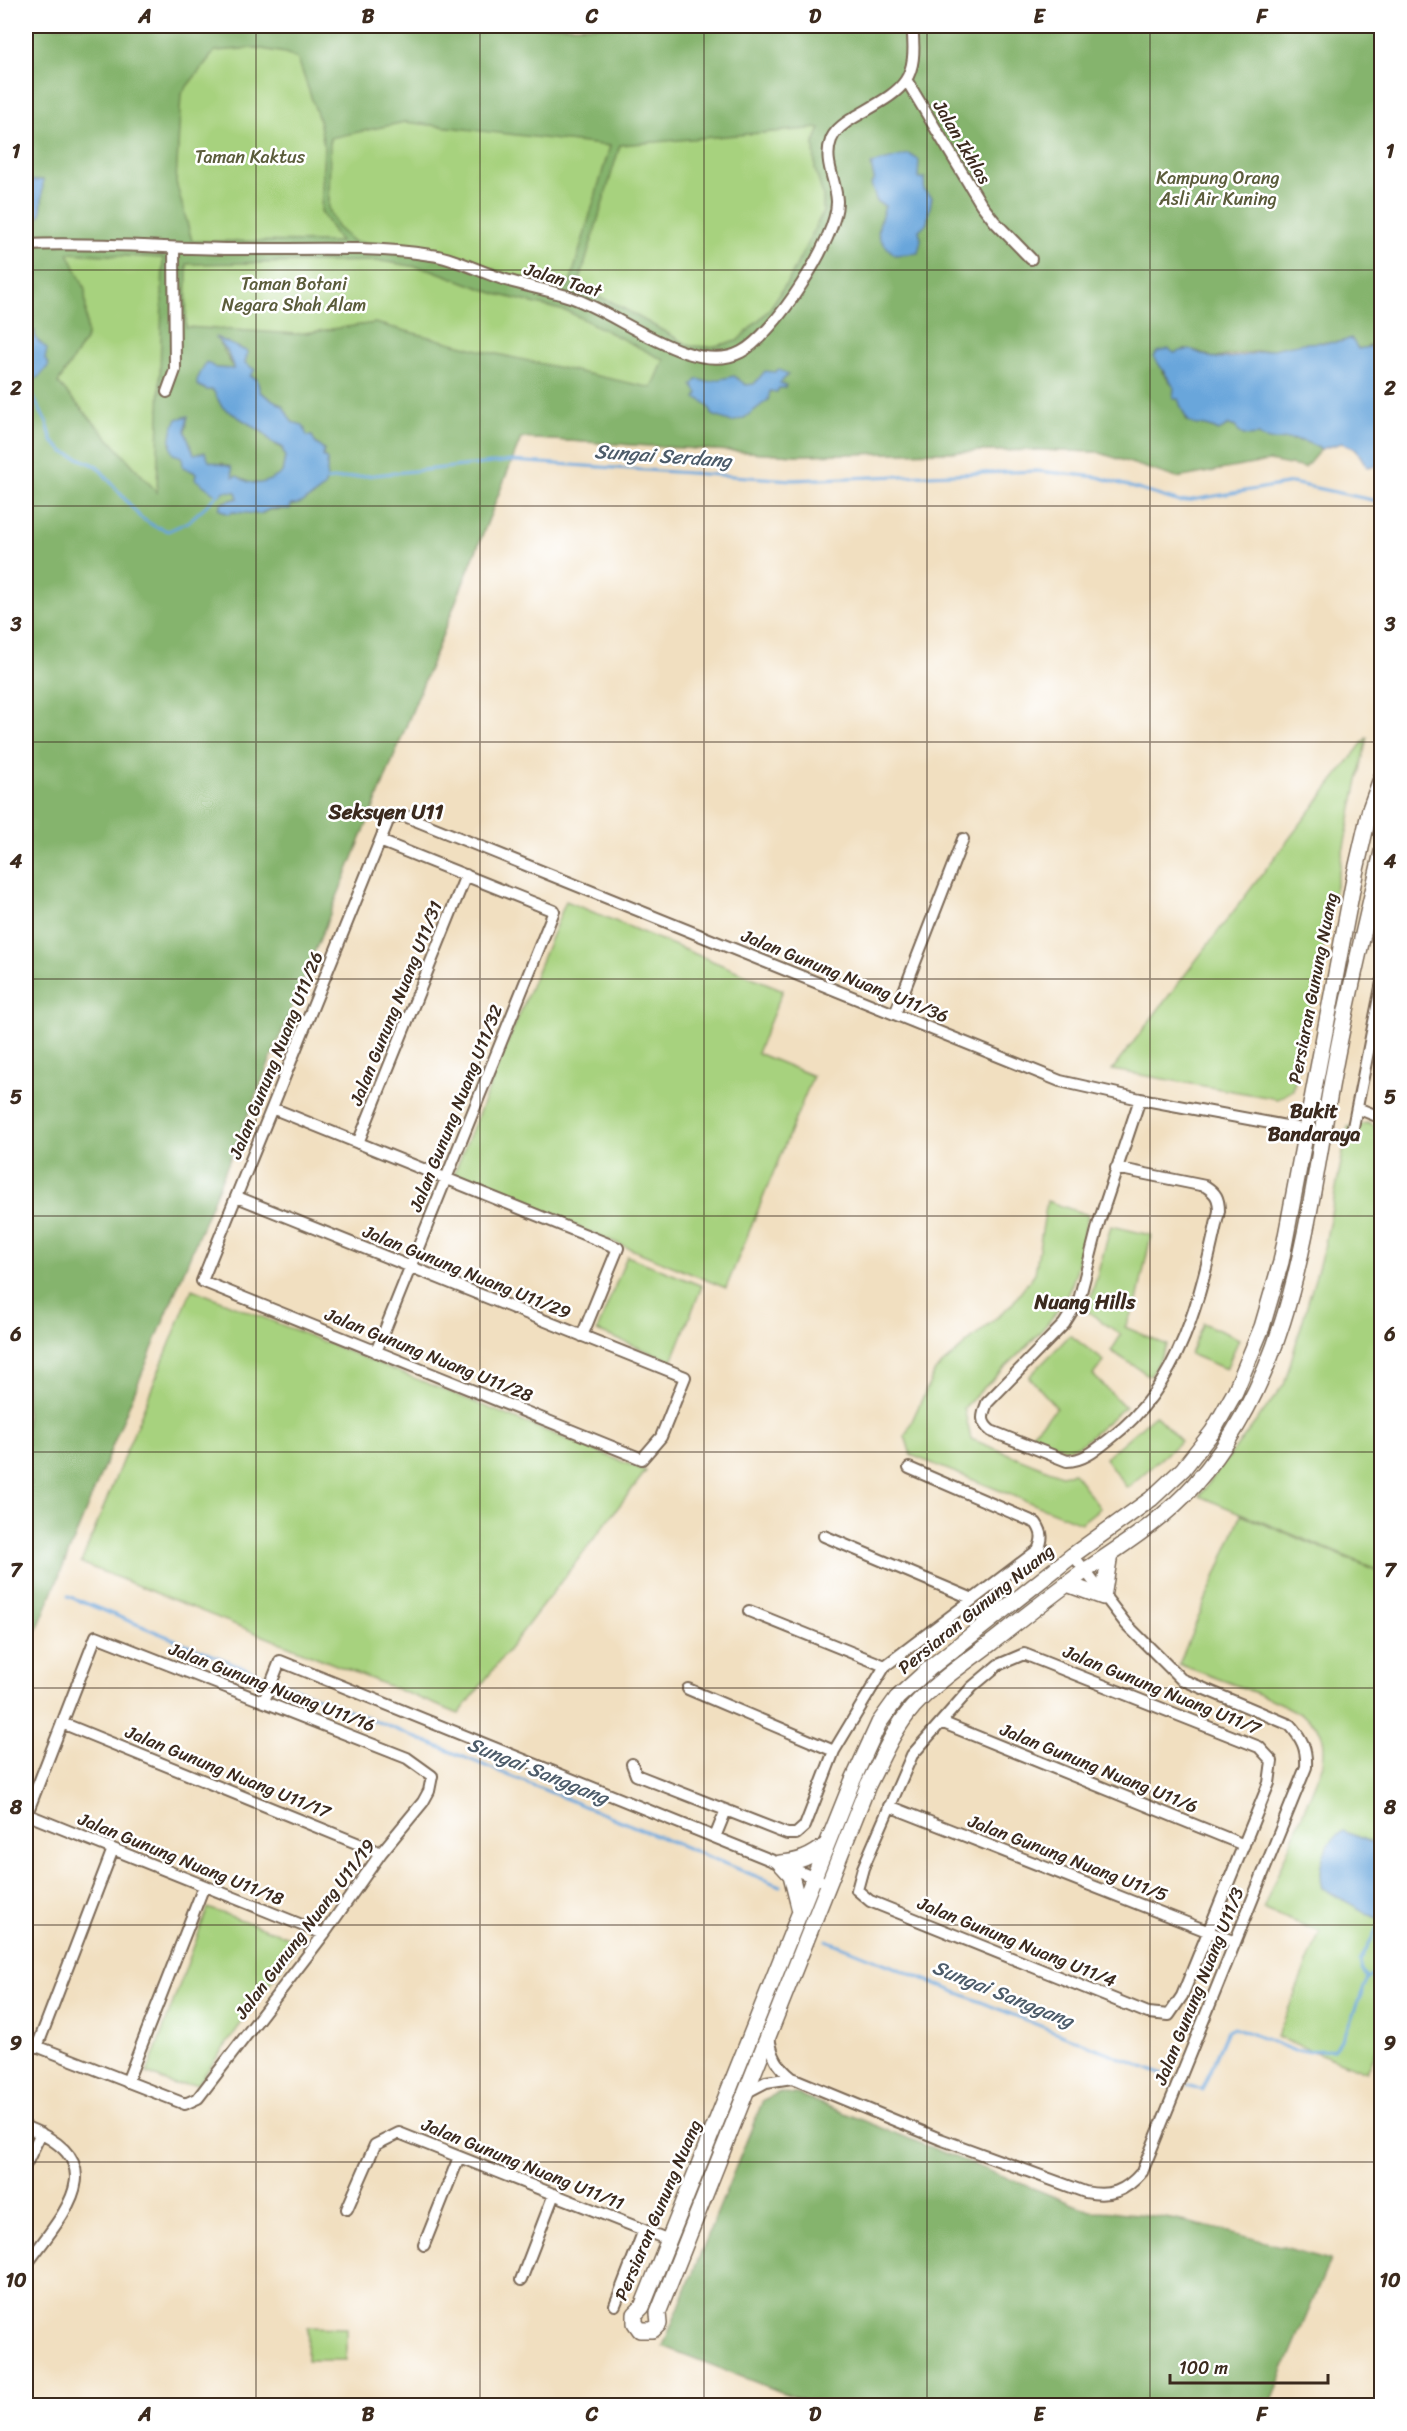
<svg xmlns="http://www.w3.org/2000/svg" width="1407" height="2431" font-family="Sriracha,sans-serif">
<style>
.green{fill:#a7d27e;stroke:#717e4e;stroke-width:1.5}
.forest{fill:#85b46d;stroke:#606f46;stroke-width:1.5;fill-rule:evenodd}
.water{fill:#69a6db;stroke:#52687c;stroke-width:1.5}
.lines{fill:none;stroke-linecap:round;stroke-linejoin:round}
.stream{stroke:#69a6db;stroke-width:3}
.street-casing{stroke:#7b6957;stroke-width:14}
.secondary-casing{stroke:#7b6957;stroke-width:18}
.street{stroke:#fff;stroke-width:10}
.secondary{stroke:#fff;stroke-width:15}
.grid{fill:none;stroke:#3b2a1e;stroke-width:1.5;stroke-opacity:0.55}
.labels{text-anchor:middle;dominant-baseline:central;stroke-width:5;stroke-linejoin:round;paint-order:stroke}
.street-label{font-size:18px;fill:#3b2a1e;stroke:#fff}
.park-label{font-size:18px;fill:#5b5c3b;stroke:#fff}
.water-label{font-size:20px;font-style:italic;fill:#4d5c6a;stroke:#fff}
.neighbourhood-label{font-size:20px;font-weight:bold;fill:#3b2a1e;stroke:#fff}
.quarter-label{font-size:21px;font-weight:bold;fill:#3b2a1e;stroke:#fff}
.neatline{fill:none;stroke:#3b2a1e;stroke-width:2}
.grid-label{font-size:20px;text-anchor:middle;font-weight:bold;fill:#3b2a1e}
</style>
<rect width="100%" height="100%" fill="#fff"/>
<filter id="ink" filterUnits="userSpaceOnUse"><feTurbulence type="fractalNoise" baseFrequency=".0167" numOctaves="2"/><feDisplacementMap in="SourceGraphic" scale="12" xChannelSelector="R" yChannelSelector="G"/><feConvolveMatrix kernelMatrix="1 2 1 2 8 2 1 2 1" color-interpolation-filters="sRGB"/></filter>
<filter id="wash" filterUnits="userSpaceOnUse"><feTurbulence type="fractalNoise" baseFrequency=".008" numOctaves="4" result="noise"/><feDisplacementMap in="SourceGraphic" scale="24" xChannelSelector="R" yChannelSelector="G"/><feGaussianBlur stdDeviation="1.35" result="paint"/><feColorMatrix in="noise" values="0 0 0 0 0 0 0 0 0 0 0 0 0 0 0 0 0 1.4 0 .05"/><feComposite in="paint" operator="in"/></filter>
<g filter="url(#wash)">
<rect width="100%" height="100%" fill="#f1dfc0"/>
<!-- green -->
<path class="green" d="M26 26H971L1098 452 1039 450 796 455 521 438 373 809 26 668Z
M1367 737 1293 1090 1278 1099 1112 1070Z
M566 901 783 990 757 1053 813 1076 726 1288 453 1176Z
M1367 1123 1381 1129V1571L1199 1496 1284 1385 1325 1244 1348 1127Z
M1047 1201 1088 1215C1082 1241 1079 1272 1067 1295 1047 1334 994 1375 964 1408L971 1439 1061 1475 1074 1473 1100 1508 1081 1523 911 1455 905 1436 935 1371 1012 1304 1035 1273Z
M1111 1226 1151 1235 1137 1301 1125 1327 1167 1345 1150 1376 1111 1351 1121 1335 1087 1311Z
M627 1256 702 1286 672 1361 597 1331Z
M192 1289 646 1471 459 1714 81 1563Z
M1203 1323 1239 1339 1226 1369 1190 1354Z
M1070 1335 1104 1361 1093 1375 1125 1407 1079 1446 1065 1448 1030 1435 1057 1408 1029 1377Z
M1155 1415 1181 1441 1127 1488 1105 1458Z
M1241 1515 1381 1572 1382 2037 1367 2072 1277 2037 1320 1932 1263 1909 1323 1764C1324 1751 1326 1739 1318 1728 1299 1704 1210 1677 1179 1664Z
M208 1908 300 1941 198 2084 174 2085 147 2073Z
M308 2327 346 2328V2360H307Z"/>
<!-- forest -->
<path class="forest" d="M26 26H1381V345L1368 346 1365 350 1341 343 1322 342 1213 358C1186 344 1178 347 1162 372L1174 387 1187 421 1219 430 1228 425 1236 427 1239 432 1307 442 1321 449 1305 468 1269 461 1177 478 1097 452 1039 450 796 455 521 438 373 809 26 1657V1583L31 1553 26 1543V386L45 359 26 329 31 321 26 316V233L31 223 41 215 43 180 33 181 26 177ZM256 48 285 53 298 59 319 120 324 145 321 212 340 242 192 241 176 182 181 94 215 51ZM405 122 610 146 569 287 508 275 437 249 354 242 337 227 329 209 330 138ZM820 128 814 143 815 169 823 195V212L790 278 769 310 737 341 710 347 690 346 610 301 577 290 620 145ZM68 253 163 258 157 492 58 383 87 337 85 288ZM381 261 429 269 496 294 569 312 664 360 652 388 483 351 375 323 297 334 186 327 187 264ZM217 338 248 352 244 363 250 376 257 379 260 392 283 406 292 422 307 436H312L316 444 324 449 323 456 327 460C327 496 311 499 283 509 278 511 273 509 269 510 267 510 262 514 260 514 249 515 239 508 228 514L219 509 221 503 238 498 236 491C228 491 219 492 212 490 204 487 179 453 170 444L173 433 184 425 187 426 185 431 194 454 216 465 222 463 230 467 233 477 237 476C254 488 266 484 282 473L285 457 282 448 271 442 264 433 222 407 213 390H207L203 387 216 368 234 369Z
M778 2093 797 2094 1090 2211C1172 2211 1252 2239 1330 2260L1269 2405H814L663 2346 763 2100Z"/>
<!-- water -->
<path class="water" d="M909 154 919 160 918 178H925L924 190 932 197 927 223 919 230 921 240 918 253 895 255C872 235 877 233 885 206L877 202 871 184 874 179 871 164Z
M26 177 33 181 43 180 41 215 31 223 26 233Z
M26 329 29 333 35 331V338L47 349 45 359 49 365 41 375 26 386V351L29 348 26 345Z
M215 337 248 352 245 363 255 370 250 376 257 379 260 392 283 406 292 422 303 425 307 436H312L316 444 324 449 323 456 327 460C327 484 329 487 308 499 300 503 300 505 291 505L290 509H270L260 514 233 512 228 514 219 509 221 503 238 498 236 492 225 491 218 496 195 479 196 473 183 467 182 457 173 454C169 443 171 430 177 419L188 416 185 431 194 454 205 452 209 461 231 467 233 477 237 476C254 488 266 484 282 473L285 457 282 447 271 442 264 433 222 407 213 390H207L197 385V380L206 362 216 368 234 369 227 351Z
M1351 338 1358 349 1381 345V465L1367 467 1356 449 1342 443 1321 449C1311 444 1299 438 1287 439 1277 440 1269 443 1259 435 1249 436 1241 438 1236 427L1229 425 1219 431C1193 417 1192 438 1178 399H1173L1174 387 1154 357 1157 352 1169 349 1174 353C1198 345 1195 355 1214 358 1237 361 1280 345 1305 343 1321 341 1336 346 1351 338Z
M779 369 788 375 780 383 786 385 785 388H779L777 392 770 391 768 400 744 418 732 422 712 415C711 407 703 400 696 398L698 393 692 385 698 379 707 382 734 376 746 385 754 384 765 371 775 372Z
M1343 1831 1381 1846V1921L1322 1888C1316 1868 1325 1842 1343 1831Z"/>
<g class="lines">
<!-- stream -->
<path class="stream" d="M26 384 47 423 52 441 64 452 97 466 140 517 154 526 168 531 188 522 220 493
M325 480 512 461 792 480 1037 471 1098 477 1180 502 1292 483 1382 502
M68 1596 264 1676
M285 1684 780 1886
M826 1940 1168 2077
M1368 1978 1362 1970 1360 1961 1381 1921
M1188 2085 1202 2090 1228 2030 1234 2027 1295 2051 1333 2050 1343 2038 1368 1978 1377 1972 1382 1974"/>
</g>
</g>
<g filter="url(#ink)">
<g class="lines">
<defs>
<path id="street" d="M907 81 981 204 995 222 1031 259
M26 245C94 242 163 248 231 249 298 250 365 245 431 255 456 258 482 273 506 280 526 286 547 290 567 296 615 310 692 378 741 352 774 335 838 238 837 201 836 180 823 161 831 140 835 129 846 122 855 117 901 90 919 85 912 26
M167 392 175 370 174 248
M895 1014 963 839
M272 1108 618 1248 582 1336
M1357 1108 1382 1118
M1353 1127 1382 982
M358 1143 466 875
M1116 1168 1205 1186C1216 1193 1219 1198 1219 1211 1201 1294 1182 1384 1111 1438 1097 1449 1084 1461 1067 1461L991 1431C980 1422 982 1416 987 1403L1064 1324 1079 1300 1099 1222 1140 1099
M237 1197 685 1377 661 1437 642 1459 202 1281 388 821 395 816H405L1060 1081 1140 1099 1324 1133
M376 1352 554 911 380 841
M824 1536 973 1599
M749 1611 885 1666
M1024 1654 1259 1747 1272 1761 1269 1783 1182 1996 1169 2015 1148 2013 870 1901 857 1890 863 1868 912 1755 972 1687 998 1665Z
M688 1689 834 1751
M264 1701 280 1661 820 1880
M941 1722 1244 1845
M62 1723 381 1853
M632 1764 636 1775 787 1834H796L805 1826 834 1751 885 1666 1038 1550C1043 1539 1043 1533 1036 1523L909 1468
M889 1806 1235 1942
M26 1814 324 1934
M26 1816 96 1636 407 1758 432 1776 429 1791 423 1802 381 1853 324 1934 198 2098 185 2104 26 2042
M715 1837 726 1810
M769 2037C772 2056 777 2066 792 2078L940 2139 1085 2192C1110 2197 1125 2192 1142 2172L1306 1767C1307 1748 1302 1739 1290 1725L1181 1679 1126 1624 1073 1555
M37 2047 113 1849
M127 2082 204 1886
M745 2093 766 2082 792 2078
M26 2127C115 2162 66 2210 26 2265
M26 2164 41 2133
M347 2209 375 2145 399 2133 669 2240
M424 2245 459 2157
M521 2280 554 2194
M615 2305 644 2230"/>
<path id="secondary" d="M1382 776 1370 809 1355 874 1281 1262 1262 1327 1235 1392 1213 1431 1183 1469 1151 1499 1073 1555 931 1667 897 1698 879 1723 852 1782 642 2307 635 2314V2323L640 2330H653L659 2324 658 2313 868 1785C882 1758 893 1730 913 1707 935 1683 965 1663 991 1643 1023 1618 1055 1592 1089 1568 1126 1543 1164 1519 1194 1485 1301 1365 1308 1199 1338 1049 1351 983 1367 918 1382 852
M1067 1584 1103 1597 1110 1554
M780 1863 791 1875 800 1911
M780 1863C799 1862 811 1857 826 1845"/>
</defs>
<!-- street casing -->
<use href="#street" class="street-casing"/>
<!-- secondary casing -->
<use href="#secondary" class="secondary-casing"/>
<!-- street -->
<use href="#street" class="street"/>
<!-- secondary -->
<use href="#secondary" class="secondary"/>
</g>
</g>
<!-- grid -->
<path class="grid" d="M256 26V2406M480 26V2406M704 26V2406M927 26V2406M1150 26V2406M26 270H1382M26 506H1382M26 742H1382M26 979H1382M26 1216H1382M26 1452H1382M26 1688H1382M26 1925H1382M26 2162H1382"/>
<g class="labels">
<!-- street labels -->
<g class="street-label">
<text transform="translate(962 142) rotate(59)">Jalan Ikhlas</text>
<text transform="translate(563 280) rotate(17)">Jalan Taat</text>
<text transform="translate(845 976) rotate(22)">Jalan Gunung Nuang U11/36</text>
<text transform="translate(1313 988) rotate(-79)">Persiaran Gunung Nuang</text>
<text transform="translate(396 1003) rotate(-68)">Jalan Gunung Nuang U11/31</text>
<text transform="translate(276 1055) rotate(-68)">Jalan Gunung Nuang U11/26</text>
<text transform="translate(456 1108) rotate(-68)">Jalan Gunung Nuang U11/32</text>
<text transform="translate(467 1272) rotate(22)">Jalan Gunung Nuang U11/29</text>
<text transform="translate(429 1355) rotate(22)">Jalan Gunung Nuang U11/28</text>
<text transform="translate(976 1609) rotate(-39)">Persiaran Gunung Nuang</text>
<text transform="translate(272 1687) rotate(21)">Jalan Gunung Nuang U11/16</text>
<text transform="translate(1162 1690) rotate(22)">Jalan Gunung Nuang U11/7</text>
<text transform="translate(1099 1768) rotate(22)">Jalan Gunung Nuang U11/6</text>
<text transform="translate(228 1772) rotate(22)">Jalan Gunung Nuang U11/17</text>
<text transform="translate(1068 1858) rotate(21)">Jalan Gunung Nuang U11/5</text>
<text transform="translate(181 1859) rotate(22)">Jalan Gunung Nuang U11/18</text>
<text transform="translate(305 1929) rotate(-53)">Jalan Gunung Nuang U11/19</text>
<text transform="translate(1017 1942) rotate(22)">Jalan Gunung Nuang U11/4</text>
<text transform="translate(1199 1986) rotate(-68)">Jalan Gunung Nuang U11/3</text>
<text transform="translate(523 2164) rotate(22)">Jalan Gunung Nuang U11/11</text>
<text transform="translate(658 2210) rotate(-67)">Persiaran Gunung Nuang</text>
</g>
<!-- park labels -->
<g class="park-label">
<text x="250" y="157">Taman Kaktus</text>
<text x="1218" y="178">Kampung Orang<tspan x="1218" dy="21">Asli Air Kuning</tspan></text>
<text x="294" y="284">Taman Botani<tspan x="294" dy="21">Negara Shah Alam</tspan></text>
</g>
<!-- water labels -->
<g class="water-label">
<text transform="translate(663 456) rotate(4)">Sungai Serdang</text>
<text transform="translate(538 1771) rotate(22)">Sungai Sanggang</text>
<text transform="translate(1003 1994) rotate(22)">Sungai Sanggang</text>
</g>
<!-- neighbourhood labels -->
<g class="neighbourhood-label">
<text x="1314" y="1111">Bukit<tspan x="1314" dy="23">Bandaraya</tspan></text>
<text x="1085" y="1302">Nuang Hills</text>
</g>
<!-- quarter labels -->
<g class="quarter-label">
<text x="386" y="812">Seksyen U11</text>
</g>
</g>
<!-- margin -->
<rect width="1407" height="2431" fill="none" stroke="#fff" stroke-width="66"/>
<!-- scale -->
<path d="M1170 2374v9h158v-9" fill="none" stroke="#3b2a1e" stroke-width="3"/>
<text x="1179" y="2374" font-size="18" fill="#3b2a1e" stroke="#ffffff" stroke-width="4.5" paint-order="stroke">100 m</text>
<rect x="33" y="33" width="1341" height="2365" class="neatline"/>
<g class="grid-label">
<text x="145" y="23">A</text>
<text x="368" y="23">B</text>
<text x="592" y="23">C</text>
<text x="815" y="23">D</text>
<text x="1039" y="23">E</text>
<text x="1262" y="23">F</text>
<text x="16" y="158">1</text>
<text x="1390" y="158">1</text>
<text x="16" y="395">2</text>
<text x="1390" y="395">2</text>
<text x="16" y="631">3</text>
<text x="1390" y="631">3</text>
<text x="16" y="868">4</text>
<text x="1390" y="868">4</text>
<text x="16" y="1104">5</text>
<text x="1390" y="1104">5</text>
<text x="16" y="1341">6</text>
<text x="1390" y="1341">6</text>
<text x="16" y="1577">7</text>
<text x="1390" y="1577">7</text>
<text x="16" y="1814">8</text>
<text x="1390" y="1814">8</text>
<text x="16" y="2050">9</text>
<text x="1390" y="2050">9</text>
<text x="16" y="2287">10</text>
<text x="1390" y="2287">10</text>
<text x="145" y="2421">A</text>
<text x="368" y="2421">B</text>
<text x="592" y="2421">C</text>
<text x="815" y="2421">D</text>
<text x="1039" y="2421">E</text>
<text x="1262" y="2421">F</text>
</g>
</svg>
